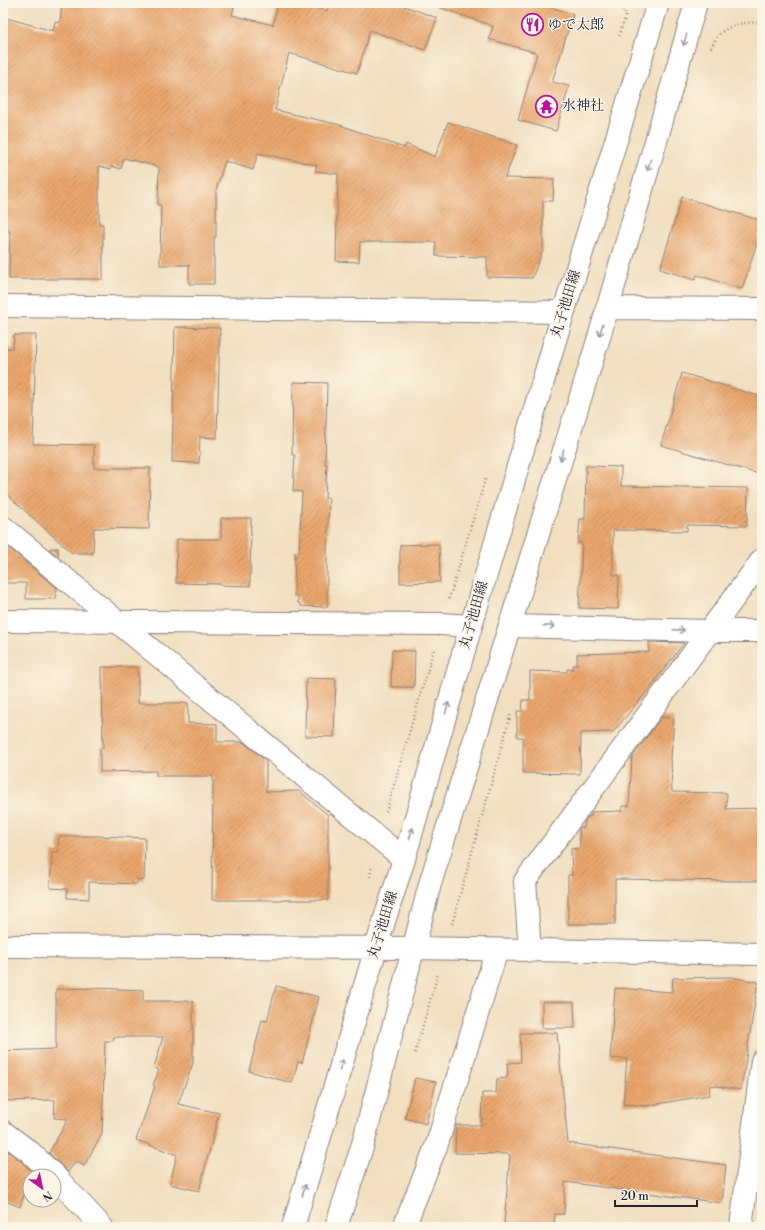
<svg xmlns="http://www.w3.org/2000/svg" width="765" height="1230" font-family="'Libre Bodoni','Noto Serif JP',serif">
<style>
.building{fill:url(#building-hatch)}
.lines{fill:none;stroke-linecap:round;stroke-linejoin:round}
.minor-casing{stroke:#8a807e;stroke-width:24}
.path{stroke:#8a807e;stroke-width:2.5;stroke-dasharray:1 3;stroke-linecap:butt}
.minor{stroke:#fff;stroke-width:22}
.oneway{stroke:#9c9ca7}
.labels{text-anchor:middle;dominant-baseline:central;stroke-width:3;stroke-linejoin:round;paint-order:stroke}
.poi-label{font-size:14px;fill:#22223b;stroke:#fcf5e5;text-anchor:start}
.street-label{font-size:14px;fill:#22223b;stroke:#fcf5e5}
</style>
<defs>
<pattern id="building-hatch" width="6" height="6" patternUnits="userSpaceOnUse"><rect width="6" height="6" fill="#eaa66c"/><path d="M-1 1l2-2M0 6l6-6M5 7l2-2" fill="none" stroke="#bd875a"/></pattern>
</defs>
<rect width="100%" height="100%" fill="#fcf5e5"/>
<filter id="ink" filterUnits="userSpaceOnUse"><feTurbulence type="fractalNoise" baseFrequency=".025" numOctaves="2"/><feDisplacementMap in="SourceGraphic" scale="8" xChannelSelector="R" yChannelSelector="G"/><feConvolveMatrix kernelMatrix="1 2 1 2 8 2 1 2 1" color-interpolation-filters="sRGB"/></filter>
<filter id="wash" filterUnits="userSpaceOnUse"><feTurbulence type="fractalNoise" baseFrequency=".012" numOctaves="4" result="noise"/><feDisplacementMap in="SourceGraphic" scale="16" xChannelSelector="R" yChannelSelector="G"/><feGaussianBlur stdDeviation="0.9" result="paint"/><feColorMatrix in="noise" values="0 0 0 0 0 0 0 0 0 0 0 0 0 0 0 0 0 1.4 0 .05"/><feComposite in="paint" operator="in"/></filter>
<g filter="url(#wash)">
<rect width="100%" height="100%" fill="#f1dfc0"/>
<g id="blocks">
<!-- building -->
<path class="building" d="M62 3H235L232 15 273 25 278 3H297L327 11 330 3H396L437 18 425 50 370 30 357 73 289 53 275 110 340 125 404 148 406 144 435 157 448 122 517 145 505 178 554 179 553 201H543V250L532 278 487 277V257L436 256V242H360L359 262 336 261 338 174 315 171 317 165 258 153 253 170 225 161 216 190V237H214V284H189V265H160L161 205H158L159 167 124 158 121 169 111 166V169L99 166V224H103V279H9L10 231H5V189H3V17L53 31 55 22 60 23Z
M438 3H537L573 14 552 82 569 86 556 131 518 120 537 53 489 39 493 26 438 7Z
M682 197 762 221V227L742 289 697 275 695 280 660 269Z
M175 327 220 328 217 438 200 437 199 463 172 462Z
M14 335H36L33 444 94 445V468H150L149 529 94 528 93 553H72L3 491V348H13Z
M682 373 762 397V475L661 445Z
M293 382 327 383 325 464H327L325 498H329L327 552V607L301 606V604L298 603V596H294L295 552H299L302 492 293 491 295 455H292Z
M586 466 621 467V486L748 488 747 526 687 525V531L613 530V575H619L618 609 579 608 582 543H578L580 519H585Z
M221 518H251L250 586 220 585V584L176 583 177 539H221Z
M439 544 440 582 400 583V545Z
M58 548V556L49 549Z
M3 549H10L57 588 56 599H26V583H3Z
M649 642 684 643 655 681V682L613 732 581 733 580 774 523 773V737H517V711H522L523 700H530V671L567 672V669H573V665H577V654L649 652Z
M392 650 415 651 414 687H391Z
M102 667H138V703H188V723L217 724V742H243L266 761V792L299 791 328 815V900H212L213 776H156V771L100 772V748H103Z
M306 678 336 679 334 737 305 736Z
M661 717 674 718 671 757 672 792 727 793 726 809 762 808V881H730L615 879V924H568V875H572L571 849 580 848 579 828 580 827 584 828 585 821 588 817 591 816 592 812 622 811V806H629L632 758Z
M59 836H97L145 838 144 880 137 879V884L89 882V899L67 898V889L50 888 52 852H58Z
M731 977 758 982 741 1090 710 1085 709 1095 646 1106 623 1104 627 1059 610 1058 615 988 672 992 673 978Z
M276 986 319 997 302 1063 298 1062 292 1083 249 1071 262 1020 267 1021Z
M95 988 143 990V1001H193V1063L178 1104 219 1113 199 1191 170 1184 177 1155 136 1140 155 1086 153 1085 159 1070 154 1068 163 1037H114L113 1041H105L102 1134 84 1166 76 1161 68 1172 49 1153 68 1119 54 1118 55 1100 3 1101V1051L56 1049V989Z
M542 1002H574L575 1028H542Z
M520 1033H557L568 1143 726 1165 722 1203 565 1182 564 1214H555L554 1227 504 1224 510 1154 455 1153 456 1126V1125H481L482 1093H496L497 1079 507 1078 508 1063 521 1062Z
M415 1078 436 1082 426 1124 405 1118Z
M3 1149 8 1151 22 1162 32 1172 20 1207 3 1200Z"/>
</g>
</g>
<g filter="url(#ink)">
<use href="#blocks" fill-opacity="0" stroke="#8a807e" stroke-width="1"/>
<g class="lines">
<defs>
<path id="minor" d="M3 306 563 312
M607 308 762 309
M3 527 404 859
M3 621 441 624 471 626
M510 626 709 631H762
M3 946 414 948 762 954
M530 951 525 881 762 560
M3 1132 30 1152 56 1177 102 1227
M293 1227 382 928 404 859 471 626 556 337 658 3
M336 1227 363 1144 430 884 600 334 696 3
M404 1227 437 1144 497 950
M741 1227 762 1061"/>
</defs>
<!-- minor casing -->
<use href="#minor" class="minor-casing"/>
<!-- path -->
<path class="path" d="M619 36 626 15 619 3
M711 48C713 44 715 40 717 37 727 24 747 21 762 23
M449 599 486 477
M386 812 434 649
M370 877 372 865
M452 924 511 713
M415 1053 438 973"/>
<!-- minor -->
<use href="#minor" class="minor"/>
</g>
<!-- one-way arrows -->
<defs><path id="oneway-shaft" d="M-6 0H5M1.5-3L5.5 0L1.5 3" fill="none" stroke-width="1.6" stroke-linecap="round" stroke-linejoin="round"/></defs>
<g class="oneway">
<use href="#oneway-shaft" transform="translate(685 40) rotate(106)"/>
<use href="#oneway-shaft" transform="translate(649 165) rotate(106)"/>
<use href="#oneway-shaft" transform="translate(601 330) rotate(107)"/>
<use href="#oneway-shaft" transform="translate(562 455) rotate(107)"/>
<use href="#oneway-shaft" transform="translate(549 626) rotate(2)"/>
<use href="#oneway-shaft" transform="translate(679 630) rotate(2)"/>
<use href="#oneway-shaft" transform="translate(447 708) rotate(-74)"/>
<use href="#oneway-shaft" transform="translate(411 833) rotate(-74)"/>
<use href="#oneway-shaft" transform="translate(341 1065) rotate(-73)"/>
<use href="#oneway-shaft" transform="translate(304 1190) rotate(-73)"/>
</g>
</g>
<!-- icons -->
<defs>
<symbol id="restaurant-ring" viewBox="-11 -11 22 22"><circle r="9.5" fill="#fcf5e5" stroke="#b5179e" stroke-width="1.5"/><path d="M-5-6h1v4h1v-4h1v4h1v-4h1v5L-1.5 .5V6h-2V.5L-5-1ZM5-6V6H3V1.5H1.5Q1.5-4 5-6Z" fill="#b5179e"/></symbol>
<symbol id="temple-ring" viewBox="-11 -11 22 22"><circle r="9.5" fill="#fcf5e5" stroke="#b5179e" stroke-width="1.5"/><path d="M0-6L5-2H3V0L6.5 2.5H4V6H1.5V3h-3V6H-4V2.5H-6.5L-3 0V-2H-5Z" fill="#b5179e"/></symbol>
</defs>
<g fill-rule="evenodd">
<use href="#restaurant-ring" x="520" y="12" width="25" height="25"/>
<use href="#temple-ring" x="534" y="94" width="25" height="25"/>
</g>
<g class="labels">
<!-- poi labels -->
<g class="poi-label">
<text x="548" y="25">ゆで太郎</text>
<text x="562" y="106">水神社</text>
</g>
<!-- street labels -->
<g class="street-label">
<text transform="translate(566 304) rotate(-73)">丸子池田線</text>
<text transform="translate(474 615) rotate(-74)">丸子池田線</text>
<text transform="translate(383 925) rotate(-73)">丸子池田線</text>
</g>
</g>
<!-- margin -->
<rect width="765" height="1230" fill="none" stroke="#fcf5e5" stroke-width="16"/>
<!-- north arrow -->
<g transform="translate(42 1188) rotate(147)"><circle r="19" fill="#fcf5e5" stroke="#a5a1a1"/>
<path d="M0-3L7 15L0 10L-7 15Z" fill="#b5179e"/>
<text y="-6" font-size="11" font-weight="bold" text-anchor="middle" fill="#22223b">N</text>
</g>
<!-- scale -->
<path d="M615 1200v6h82v-6" fill="none" stroke="#22223b" stroke-width="2"/>
<text x="621" y="1200" font-size="12" fill="#22223b" stroke="#fcf5e5" stroke-width="3" paint-order="stroke">20 m</text>
</svg>
